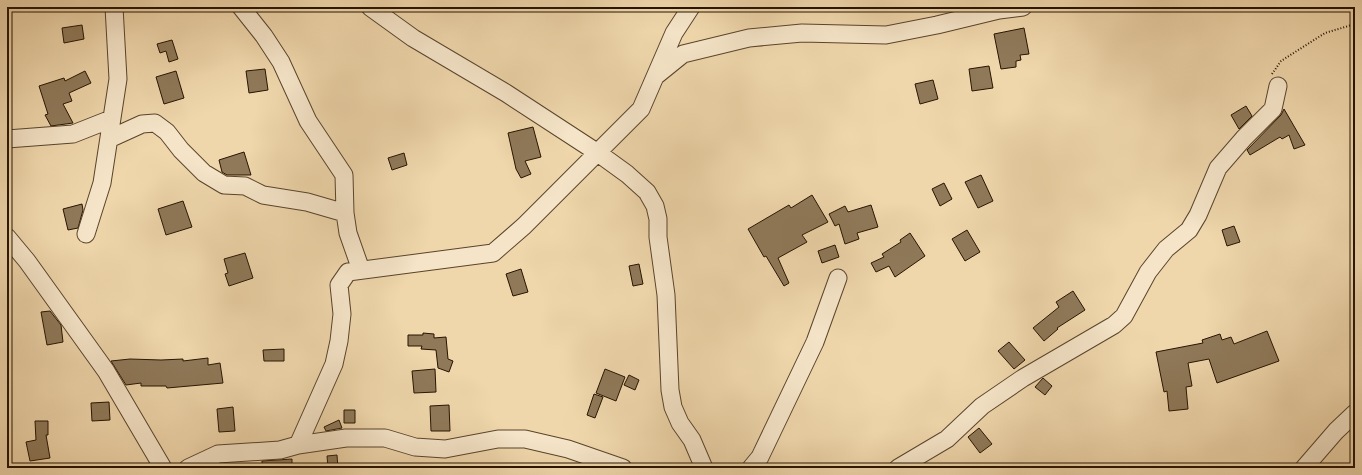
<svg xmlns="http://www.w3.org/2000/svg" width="1362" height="475" font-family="'Gentium Book Plus',serif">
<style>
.building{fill:#8f7959;stroke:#271401}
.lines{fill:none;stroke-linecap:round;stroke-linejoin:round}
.minor-casing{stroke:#59442c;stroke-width:19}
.path{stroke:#271401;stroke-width:2;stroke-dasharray:1 2;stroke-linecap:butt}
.minor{stroke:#f5e4c8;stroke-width:17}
</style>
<rect width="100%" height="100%" fill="#efd6ab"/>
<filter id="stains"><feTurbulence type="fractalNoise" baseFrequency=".005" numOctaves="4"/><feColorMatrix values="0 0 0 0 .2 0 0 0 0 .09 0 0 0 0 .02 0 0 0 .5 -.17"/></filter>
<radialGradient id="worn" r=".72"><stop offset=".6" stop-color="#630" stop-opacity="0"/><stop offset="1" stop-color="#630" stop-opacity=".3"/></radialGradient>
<!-- building -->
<path class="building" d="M82 25 84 39 64 43 62 28Z
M1024 28 1029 54 1020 55 1021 60 1016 61V67L1001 69 994 34Z
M172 40 178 59 169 62 166 51 160 53 157 44Z
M989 66 993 88 972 91 969 69Z
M265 69 268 90 249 93 246 71Z
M85 71 91 83 69 93 72 101 63 104 73 123 51 126 45 115 48 114 39 86 64 78 65 81Z
M176 71 184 98 164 104 156 77Z
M933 80 938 99 920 104 915 84Z
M1246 106 1252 116 1239 129 1231 115Z
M1284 109 1305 145 1294 149 1289 135 1282 139 1280 137 1250 155 1247 150 1281 115Z
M533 127 541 157 525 161 531 174 521 178 516 169 508 133Z
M244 152 251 175H227L222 172 219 160Z
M404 153 407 165 392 170 388 158Z
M981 175 993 201 978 208 965 182Z
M944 183 952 199 940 206 932 189Z
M812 195 828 222 802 235 807 242 778 258 789 283 784 286 766 256 764 257 748 229 789 205 791 208Z
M183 201 192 227 166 235 158 209Z
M82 204 83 210 78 228 68 230 63 209Z
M871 205 878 227 857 233 859 239 845 244 839 224 835 226 829 214 845 206 848 212Z
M1234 226 1240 242 1227 246 1222 230Z
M967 230 980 252 965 261 952 239Z
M910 233 925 256 895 277 889 266 876 272 871 263 884 257 882 254 901 242 900 240Z
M835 245 839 257 822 263 818 251Z
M245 253 253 278 229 286 225 274 228 273 224 259Z
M639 264 643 284 633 286 629 266Z
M521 269 528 292 513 296 506 274Z
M1073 291 1085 310 1057 328 1058 329 1044 341 1033 328 1059 307 1056 302Z
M50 311 61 325 63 342 47 345 41 312Z
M1267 331 1279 361 1217 383 1209 359 1188 363 1192 386 1186 387 1188 409 1169 411 1167 391 1164 392 1156 352 1203 343 1202 340 1220 334 1222 340 1231 337 1234 344Z
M423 333 434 334V338L446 337 448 359 453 361 449 372 438 368 436 350 421 349 422 346H408V335H423Z
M1009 342 1025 360 1014 369 998 351Z
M284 349V361H264L263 350Z
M208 358V365L220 363 223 383 167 388 166 386H141V383L126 385 111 361 130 359 161 360 183 359V361Z
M435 369 436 392 414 393 412 371Z
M605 369 625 377 616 401 596 393Z
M629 375 639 380 635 390 624 385Z
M1043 378 1052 386 1045 395 1035 387Z
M594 394 603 397 595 418 587 415Z
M109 402 110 420 92 421 91 403Z
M449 405 450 431H431L430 406Z
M233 407 235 431 219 432 217 409Z
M344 410H355V423H344Z
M339 420 342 428 326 431 324 427Z
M35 421H48V435H46L50 458 30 461 26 442 36 440Z
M979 428 992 444 980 453 968 437Z
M337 455 338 468H328L327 456Z
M292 459V468H262V461Z"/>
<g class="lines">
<defs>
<path id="minor" d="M241 7 264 36 281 62 308 121 344 175 345 213 348 233 361 270
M370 7 413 38 506 93 598 153 627 174 647 192 655 206 658 219V237L666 295 670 390 673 407 680 423 692 440 704 468
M657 75 683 54 749 38 802 33 886 35 937 25 999 10 1023 7
M7 139 73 134 111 119
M109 139 142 124 155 123 167 132 181 150 204 173 224 185 245 186 263 195 307 202 345 213
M86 234 102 183 118 79 114 7
M7 237 27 261 106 371 163 468
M298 445 346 438H385L415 447 445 449 498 439H525L568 449 623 468
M188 468 218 454 280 450 298 445 334 364 339 341 342 314 339 285 348 272 493 253 524 226 641 109 674 33 691 7
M751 468 760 457 815 342 838 278
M898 468 947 439 982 406 1023 378 1114 325 1124 316 1148 272 1166 249 1189 230 1198 215 1218 168 1244 138 1273 109 1278 86
M1304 468 1336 431 1355 413"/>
</defs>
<!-- minor casing -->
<use href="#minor" class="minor-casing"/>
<!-- path -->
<path class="path" d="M1272 74 1281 61 1325 33 1355 24"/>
<!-- minor -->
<use href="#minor" class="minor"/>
</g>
<!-- margin -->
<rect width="1362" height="475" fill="none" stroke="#efd6ab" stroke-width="24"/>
<rect x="8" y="8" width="1346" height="459" fill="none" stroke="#271401" stroke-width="2"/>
<rect x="12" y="12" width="1338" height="451" fill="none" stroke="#271401"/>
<rect width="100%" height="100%" filter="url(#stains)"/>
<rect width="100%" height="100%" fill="url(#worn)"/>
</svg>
